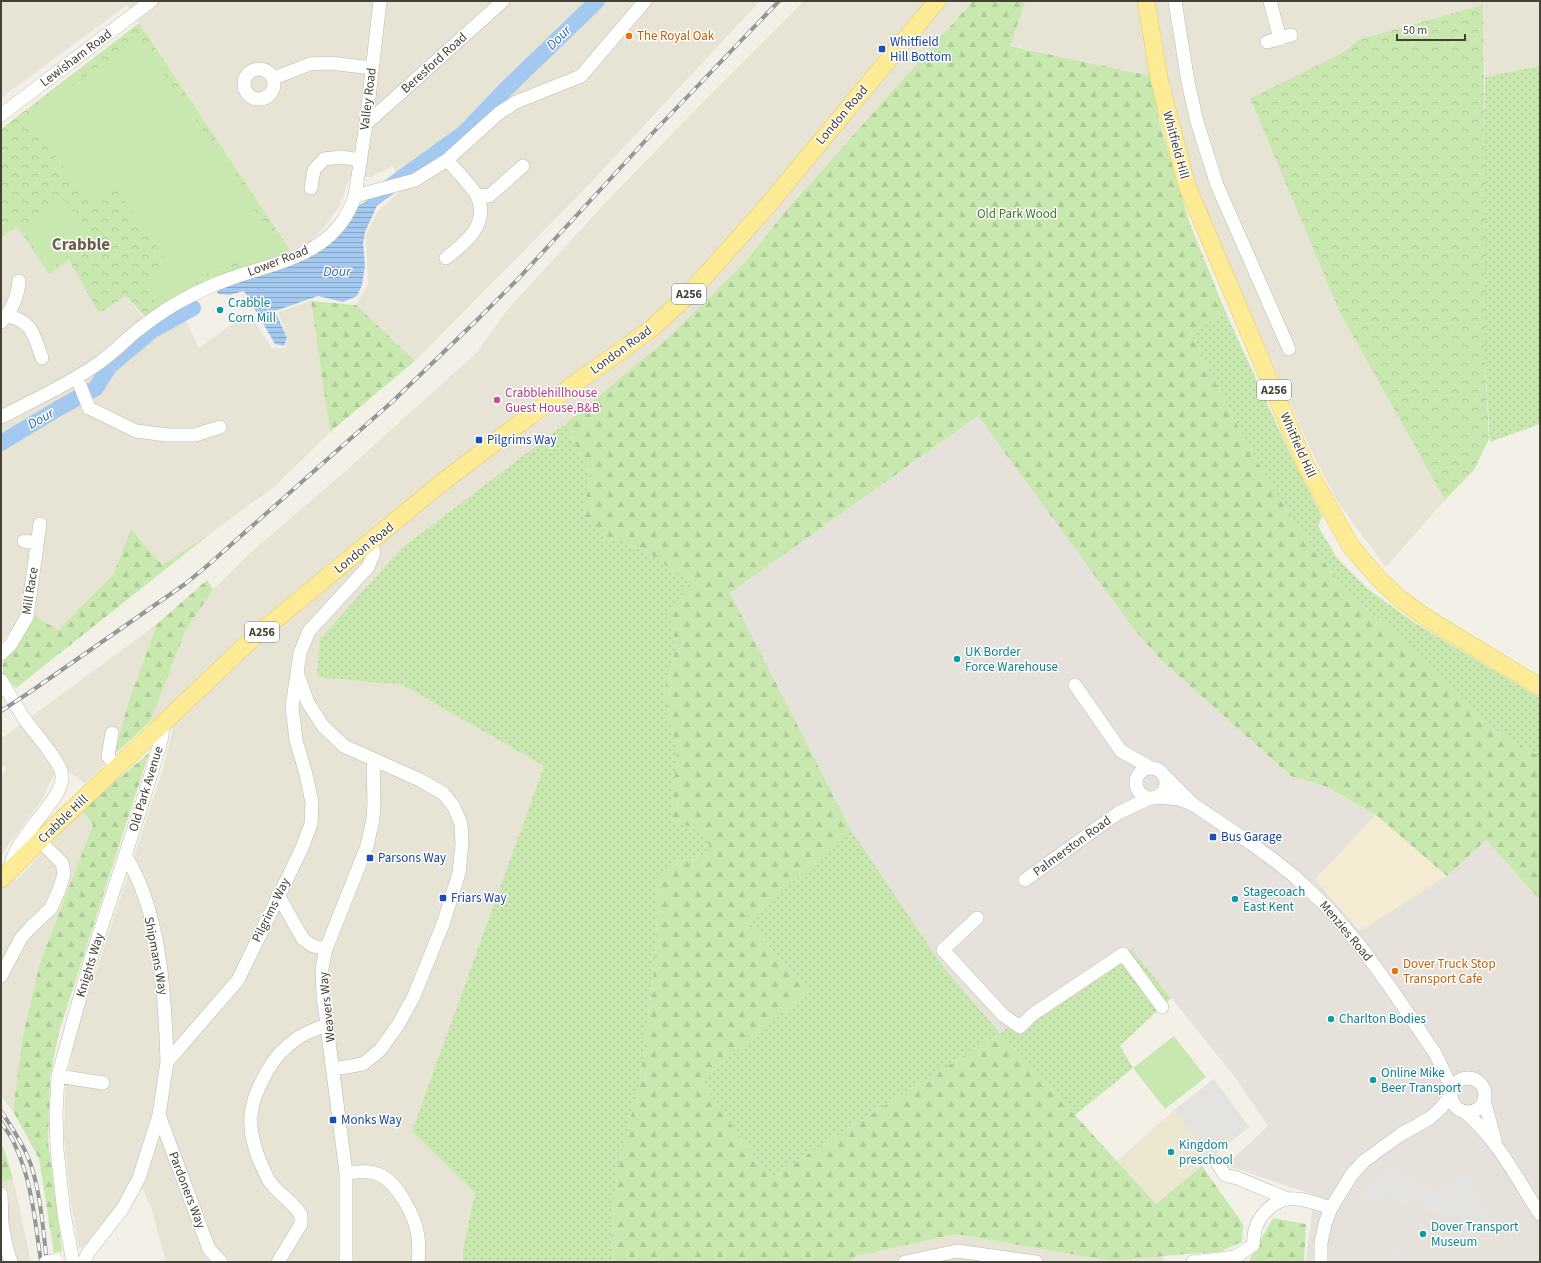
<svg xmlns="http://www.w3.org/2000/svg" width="1541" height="1263" font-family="'Source Sans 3',sans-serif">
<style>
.residential{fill:#e7e3d5}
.commercial{fill:#f5ead2}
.industrial{fill:#e6e2db}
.education{fill:#ece7d1}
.grass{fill:url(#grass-dots)}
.forest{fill:url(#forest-firs)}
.park{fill:url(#park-crowns)}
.pitch{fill:#c9e8af}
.parking{fill:#e4e3df}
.water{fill:url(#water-rules)}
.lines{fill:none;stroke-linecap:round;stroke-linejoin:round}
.river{stroke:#a3c9f0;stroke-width:16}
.minor-casing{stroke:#bfb9a9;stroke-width:14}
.major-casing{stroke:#e3ca64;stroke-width:18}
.minor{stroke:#fff;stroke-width:13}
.major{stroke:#feeb95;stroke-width:17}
.rail-casing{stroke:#969696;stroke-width:4}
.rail{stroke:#fff;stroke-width:2.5;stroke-dasharray:8;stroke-linecap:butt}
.minor-bridge-casing{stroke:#bfb9a9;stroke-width:14;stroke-linecap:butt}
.minor-bridge{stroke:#fff;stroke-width:13}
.food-dot{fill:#e8710a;stroke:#fff;stroke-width:1.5}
.transit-dot{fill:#1a4fb4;stroke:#fff;stroke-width:1.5}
.culture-dot{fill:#0f9aa8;stroke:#fff;stroke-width:1.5}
.hotel-dot{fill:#d1479c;stroke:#fff;stroke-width:1.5}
.labels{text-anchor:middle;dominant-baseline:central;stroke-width:3;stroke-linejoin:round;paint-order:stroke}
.shield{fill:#fff;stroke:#7e7a72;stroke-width:1}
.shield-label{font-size:12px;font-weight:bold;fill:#464136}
.food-label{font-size:13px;fill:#c56008;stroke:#fff;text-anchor:start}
.transit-label{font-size:13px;fill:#164399;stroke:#fff;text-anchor:start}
.street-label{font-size:13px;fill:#464136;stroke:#fff}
.park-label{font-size:13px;fill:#3f7829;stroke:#fff}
.culture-label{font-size:13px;fill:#0d838f;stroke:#fff;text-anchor:start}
.hotel-label{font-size:13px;fill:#b23c85;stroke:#fff;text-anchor:start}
.water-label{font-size:14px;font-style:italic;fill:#2f6db2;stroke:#fff}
.district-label{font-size:17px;font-weight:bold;fill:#69614d;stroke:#fff}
</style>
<defs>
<pattern id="grass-dots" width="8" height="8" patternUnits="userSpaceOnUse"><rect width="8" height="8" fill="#c9e8af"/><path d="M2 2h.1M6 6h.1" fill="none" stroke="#aec897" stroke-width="1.8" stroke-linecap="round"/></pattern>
<pattern id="forest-firs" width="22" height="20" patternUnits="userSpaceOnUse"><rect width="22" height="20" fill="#c9e8af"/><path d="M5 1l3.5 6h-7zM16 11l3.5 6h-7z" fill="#aec897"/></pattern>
<pattern id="park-crowns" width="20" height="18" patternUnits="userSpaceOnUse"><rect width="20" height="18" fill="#c9e8af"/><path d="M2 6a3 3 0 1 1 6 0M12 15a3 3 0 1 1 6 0" fill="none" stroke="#aec897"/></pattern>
<pattern id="water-rules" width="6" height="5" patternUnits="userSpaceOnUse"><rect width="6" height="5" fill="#a3c9f0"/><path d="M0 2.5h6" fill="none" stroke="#87a5c3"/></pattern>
</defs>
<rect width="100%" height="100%" fill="#f3f1e7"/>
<!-- residential -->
<path class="residential" d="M1 1H760L581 193 415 361 356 305 368 284 366 235 377 213 402 189 393 166 371 177H350L340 205 326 225 310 242 290 250 127 5 1 98Z
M804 1H973L790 206 744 263 668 338 565 424 402 548 317 677 403 685 544 766 412 1131 475 1193 463 1249V1262H166L152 1210 136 1173 117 1206 87 1245 79 1248 71 1202 64 1138 65 1095 74 1038 163 769 174 724 150 722 186 629 213 590 249 554 349 468 477 352 509 308 607 201 709 96Z
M1025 1H1540V66L1485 77 1483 5 1360 39 1342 53 1250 98 1340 313 1445 500 1386 567 1339 504 1314 457 1240 290 1193 178 1169 83 1151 76 1009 45Z
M17 226 69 260 126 296 154 331 183 315 199 348 248 313 272 348H285L288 338 278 312 311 301 330 432 275 486 215 530 162 565 131 529 113 575 58 630 23 609 11 631 1 641V238Z
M157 624 129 701 114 755 85 784 65 768 52 778 41 801 1 855V776L6 770 1 762V739Z
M82 810 93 825 40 963 22 1039 13 1111 1 1096V870L16 881Z
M13 1179 18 1201 31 1262H1V1182Z
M956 1234 1111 1261 1163 1256 1164 1262H847L856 1256Z"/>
<!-- commercial -->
<path class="commercial" d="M1376 815 1447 876 1361 931 1332 897 1315 879Z"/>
<!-- industrial -->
<path class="industrial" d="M978 416 1133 628 1162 661 1291 776 1327 787 1376 815 1315 879 1360 931 1447 876 1486 840 1540 900V1262H1306L1314 1195 1226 1165 1268 1126 1234 1076 1132 949 1000 1033 944 968 851 830 730 593Z"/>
<!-- education -->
<path class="education" d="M1214 1079 1249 1127 1156 1204 1117 1161 1174 1110Z"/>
<!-- grass -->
<path class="grass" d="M1540 66V424L1490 442 1485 359V77Z
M1226 313 1293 460 1322 516 1318 526 1337 558 1368 589 1415 623 1540 698V757L1483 722 1417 652 1347 592 1293 521 1247 444 1190 332Z
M565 424 590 474 584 517 607 539 646 551 672 570 693 582 669 611 676 648 664 692 677 751 671 820 699 830 711 846 700 857 679 861 658 879 655 961 640 1081 618 1166 614 1201 611 1243 614 1262H463V1249L475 1193 412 1131 544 766 403 685 317 677 320 639 402 548Z
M851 830 944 968 1000 1033 1132 949 1171 998 1120 1046 1133 1068 1075 1115 1000 1033 770 1178 700 1081 809 991 748 922Z"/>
<!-- forest -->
<path class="forest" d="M973 1H1025L1010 46 1151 76 1160 124 1190 224 1226 313 1190 332 1247 444 1293 521 1347 592 1417 652 1483 722 1540 757V900L1486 840 1447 876 1376 815 1327 787 1291 776 1162 661 1133 628 978 416 730 593 851 830 748 922 809 991 700 1081 770 1178 1000 1033 1156 1204 1202 1166 1243 1224 1242 1242 1219 1252 1186 1254 1111 1261 956 1234 856 1256 847 1262H614L611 1243 614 1201 618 1166 640 1081 655 961 658 879 679 861 700 857 710 846 699 830 671 820 677 751 664 692 676 648 669 611 692 582 672 570 646 551 607 539 584 517 590 474 565 424 668 338 744 263 790 206Z
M311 301 356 305 415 361 330 432Z
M131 529 162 565 215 530 16 688 3 674V663L35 616 58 630 113 575Z
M207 580 213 590 186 629 150 722 114 755 129 701 157 624Z
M149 753 59 1032 50 1077 48 1141 62 1251 54 1253 39 1159 13 1111 22 1039 40 963 93 825 82 810Z
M1 1144 4 1149 13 1179 3 1182 1 1176Z
M1273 1218 1306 1224 1304 1262H1251L1249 1260Z"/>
<!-- park -->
<path class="park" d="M1483 5 1486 221 1485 359 1489 439 1474 470 1445 500 1340 313 1250 98 1342 53 1360 39Z
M139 23 290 250 147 319 126 296 99 313 69 260 49 274 17 226 1 238V129Z"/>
<!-- pitch -->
<path class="pitch" d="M138 39 257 205 254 209 281 248 249 271 236 253 160 308 145 286 171 267 115 187 90 205 28 117Z
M63 197 92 239 50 269 20 227Z
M1174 1036 1206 1077 1165 1109 1133 1068Z"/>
<!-- parking -->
<path class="parking" d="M1214 1079 1249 1127 1210 1158 1174 1110Z
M1389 1165 1435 1191 1465 1174 1495 1226 1475 1239 1458 1216 1421 1210 1422 1203 1409 1200 1407 1205 1395 1202 1396 1196 1384 1193 1382 1203 1358 1200Z
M1398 1247 1405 1262H1391L1389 1258 1392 1250Z"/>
<!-- water -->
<path class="water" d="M374 198 379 201 365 232 363 244 365 265 362 285 357 296 343 302 318 296 275 311 287 338 284 346 275 344 244 291 229 295 218 294 217 290 303 259 361 204Z"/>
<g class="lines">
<!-- river -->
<path class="river" d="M374 198 464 133 506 89 597 1
M1 443 59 408 96 388 109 367 153 330 193 308"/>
<defs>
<path id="minor" d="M1175 1 1188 82 1197 122 1217 185 1289 349
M1270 1 1280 39
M1267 42 1291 35
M244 84a15 15 0 1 1 30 0a15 15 0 1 1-30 0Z
M274 78 310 64 330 63 372 68
M1 115 151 1
M366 124 503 1
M311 188 314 170 324 159 341 157 360 160
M477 195 489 196 523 166
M355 196 415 180 447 160 499 113 516 102 581 76 645 1
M446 258C465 243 490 224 477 196 473 187 454 168 447 160
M6 316C33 320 34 336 42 358
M1 322C12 310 18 296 19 281
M76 378 81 388 89 408 136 431 167 435H195L220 427
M1 417C34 400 69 384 99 363 112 354 123 343 134 333 148 322 164 310 179 302 195 293 212 285 229 279 259 268 293 262 319 244 336 233 349 215 355 196L366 124 380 1
M24 541 37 543
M1 654 11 644 27 617 40 524
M298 675 308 703 323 726 344 746 420 780 443 793 454 807 461 824 462 843 459 873 443 924 414 996 398 1025 380 1050 363 1064 334 1069
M1 680C8 693 16 705 23 717 32 730 61 762 62 775 65 800 12 838 10 870
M1075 685 1121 751 1151 768
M112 733 108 756 117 768
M1136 783a15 15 0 1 1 30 0a15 15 0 1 1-30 0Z
M1163 774 1191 802
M1156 797 1179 799 1194 805 1252 844 1275 861 1294 876 1328 908 1361 947 1392 990 1435 1053 1452 1089
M125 855C161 912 165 996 167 1062
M1025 880 1118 813 1150 798
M278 895 303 939 313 946 326 949
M977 918 943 950 1003 1015 1020 1027 1032 1015 1123 954 1162 1007
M1 976 21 938 30 928 51 908 59 890 64 874 62 863 40 841
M58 1076 103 1083
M1451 1095a17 17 0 1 1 34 0a17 17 0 1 1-34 0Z
M1484 1100 1495 1140
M1465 1112C1498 1140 1517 1179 1540 1214
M159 1115 209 1249 221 1262
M1217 1162 1225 1175 1237 1178 1288 1199
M346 1173C357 1172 369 1170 380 1175 398 1183 416 1218 418 1237 419 1245 419 1254 418 1262
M1 1194 2 1224 6 1246 11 1262
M73 1262 64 1214 57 1150 56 1113 58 1076 89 965 141 807 161 741 164 722
M84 1262 88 1253 123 1208 139 1178 159 1115 167 1062 238 980 302 848 311 824 312 803 307 778 296 740 292 707 300 653 309 631 368 567 374 553 371 542
M278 1262 301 1224V1215C293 1201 276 1193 268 1179 258 1159 249 1137 251 1115 252 1103 256 1093 261 1083 274 1054 296 1033 328 1025
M346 1262V1173L323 995 322 968 326 949 367 846 373 819 374 801 373 760
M905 1262 957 1251 1036 1262
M1193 1262 1235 1257 1253 1245C1254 1240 1254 1234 1255 1230 1259 1215 1273 1201 1288 1199 1300 1197 1320 1204 1331 1208
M1321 1262V1243L1325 1224 1331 1208 1352 1174 1364 1161 1400 1135 1430 1118 1441 1108 1451 1095"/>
<path id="major" d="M1146 1 1160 83 1187 186 1305 464 1350 545 1378 578 1399 598 1425 617 1540 687
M1 879 58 823 252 639 439 485 520 423 651 329 687 296 764 210 937 1"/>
</defs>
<!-- minor casing -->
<use href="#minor" class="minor-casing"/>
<!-- major casing -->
<use href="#major" class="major-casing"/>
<!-- minor -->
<use href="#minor" class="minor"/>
<!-- major -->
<use href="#major" class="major"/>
<defs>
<path id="rail" d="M1 711 30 692 185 584 207 566 393 401 478 319 519 278 646 140 779 1
M1 1111C12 1128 24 1145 31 1165 41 1195 43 1230 47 1262
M1 1122C5 1129 11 1135 14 1143 32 1180 35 1222 41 1262"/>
</defs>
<!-- rail casing -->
<use href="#rail" class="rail-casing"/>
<!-- rail -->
<use href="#rail" class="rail"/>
<defs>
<path id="minor-bridge" d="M46 1262 55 1261"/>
</defs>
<!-- minor-bridge casing -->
<use href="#minor-bridge" class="minor-bridge-casing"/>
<!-- minor-bridge -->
<use href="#minor-bridge" class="minor-bridge"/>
</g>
<!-- markers -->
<g class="food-dot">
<circle cx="629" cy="36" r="4"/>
<circle cx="1395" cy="971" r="4"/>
</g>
<g class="transit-dot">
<rect x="878" y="45" width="8" height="8" rx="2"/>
<rect x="475" y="436" width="8" height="8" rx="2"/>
<rect x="1209" y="833" width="8" height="8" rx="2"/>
<rect x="366" y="854" width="8" height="8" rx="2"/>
<rect x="439" y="894" width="8" height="8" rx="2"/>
<rect x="329" y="1116" width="8" height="8" rx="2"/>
</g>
<g class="culture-dot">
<circle cx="220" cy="310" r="4"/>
<circle cx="957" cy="659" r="4"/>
<circle cx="1235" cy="899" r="4"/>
<circle cx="1331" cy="1019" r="4"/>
<circle cx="1373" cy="1080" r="4"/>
<circle cx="1171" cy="1152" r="4"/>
<circle cx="1423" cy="1234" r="4"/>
</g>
<circle class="hotel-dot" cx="497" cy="400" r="4"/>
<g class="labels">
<!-- shield labels -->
<g class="shield">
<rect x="672" y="284" width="34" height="20" rx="3"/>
<rect x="1257" y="380" width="34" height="20" rx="3"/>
<rect x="245" y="622" width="34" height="20" rx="3"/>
</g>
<g class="shield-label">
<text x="689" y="294">A256</text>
<text x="1274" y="390">A256</text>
<text x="262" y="632">A256</text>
</g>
<!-- food labels -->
<g class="food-label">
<text x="637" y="36">The Royal Oak</text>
<text x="1403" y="964">Dover Truck Stop<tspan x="1403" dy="15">Transport Cafe</tspan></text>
</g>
<!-- transit labels -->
<g class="transit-label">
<text x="890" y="42">Whitfield<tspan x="890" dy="15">Hill Bottom</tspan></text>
<text x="487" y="440">Pilgrims Way</text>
<text x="1221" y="837">Bus Garage</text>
<text x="378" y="858">Parsons Way</text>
<text x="451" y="898">Friars Way</text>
<text x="341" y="1120">Monks Way</text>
</g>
<!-- street labels -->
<g class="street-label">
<text transform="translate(76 58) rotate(-37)">Lewisham Road</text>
<text transform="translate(434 63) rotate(-42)">Beresford Road</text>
<text transform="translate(368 99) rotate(-83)">Valley Road</text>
<text transform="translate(842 115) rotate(-50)">London Road</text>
<text transform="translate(1176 145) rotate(75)">Whitfield Hill</text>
<text transform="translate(278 261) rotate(-21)">Lower Road</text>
<text transform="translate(621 350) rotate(-36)">London Road</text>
<text transform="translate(1298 445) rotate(66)">Whitfield Hill</text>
<text transform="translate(364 548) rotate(-39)">London Road</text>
<text transform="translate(30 591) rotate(-81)">Mill Race</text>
<text transform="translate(146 789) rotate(-73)">Old Park Avenue</text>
<text transform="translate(63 819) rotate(-44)">Crabble Hill</text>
<text transform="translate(1072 846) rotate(-36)">Palmerston Road</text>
<text transform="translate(271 910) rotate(-64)">Pilgrims Way</text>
<text transform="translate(1346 931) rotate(50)">Menzies Road</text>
<text transform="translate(156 956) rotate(79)">Shipmans Way</text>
<text transform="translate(90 965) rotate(-73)">Knights Way</text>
<text transform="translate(327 1007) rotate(-96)">Weavers Way</text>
<text transform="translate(187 1190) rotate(69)">Pardoners Way</text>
</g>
<!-- park labels -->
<g class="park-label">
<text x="1017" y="214">Old Park Wood</text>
</g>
<!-- culture labels -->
<g class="culture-label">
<text x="228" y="303">Crabble<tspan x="228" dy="15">Corn Mill</tspan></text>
<text x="965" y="652">UK Border<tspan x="965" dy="15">Force Warehouse</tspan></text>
<text x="1243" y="892">Stagecoach<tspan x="1243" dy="15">East Kent</tspan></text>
<text x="1339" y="1019">Charlton Bodies</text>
<text x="1381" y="1073">Online Mike<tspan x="1381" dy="15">Beer Transport</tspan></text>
<text x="1179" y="1145">Kingdom<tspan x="1179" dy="15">preschool</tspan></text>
<text x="1431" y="1227">Dover Transport<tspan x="1431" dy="15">Museum</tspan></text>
</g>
<!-- hotel labels -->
<g class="hotel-label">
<text x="505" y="393">Crabblehillhouse<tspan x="505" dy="15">Guest House,B&amp;B</tspan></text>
</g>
<!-- water labels -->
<g class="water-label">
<text transform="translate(559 38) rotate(-45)">Dour</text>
<text x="337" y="272">Dour</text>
<text transform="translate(41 419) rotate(-30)">Dour</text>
</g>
<!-- district labels -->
<g class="district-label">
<text x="81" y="245">Crabble</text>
</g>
</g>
<!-- border -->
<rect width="1541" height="1263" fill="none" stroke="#464136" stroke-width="4"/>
<!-- scale -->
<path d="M1397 34v6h68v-6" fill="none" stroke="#464136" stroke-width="2"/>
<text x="1403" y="34" font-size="12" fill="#464136" stroke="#ffffff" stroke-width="3" paint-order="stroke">50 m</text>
</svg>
